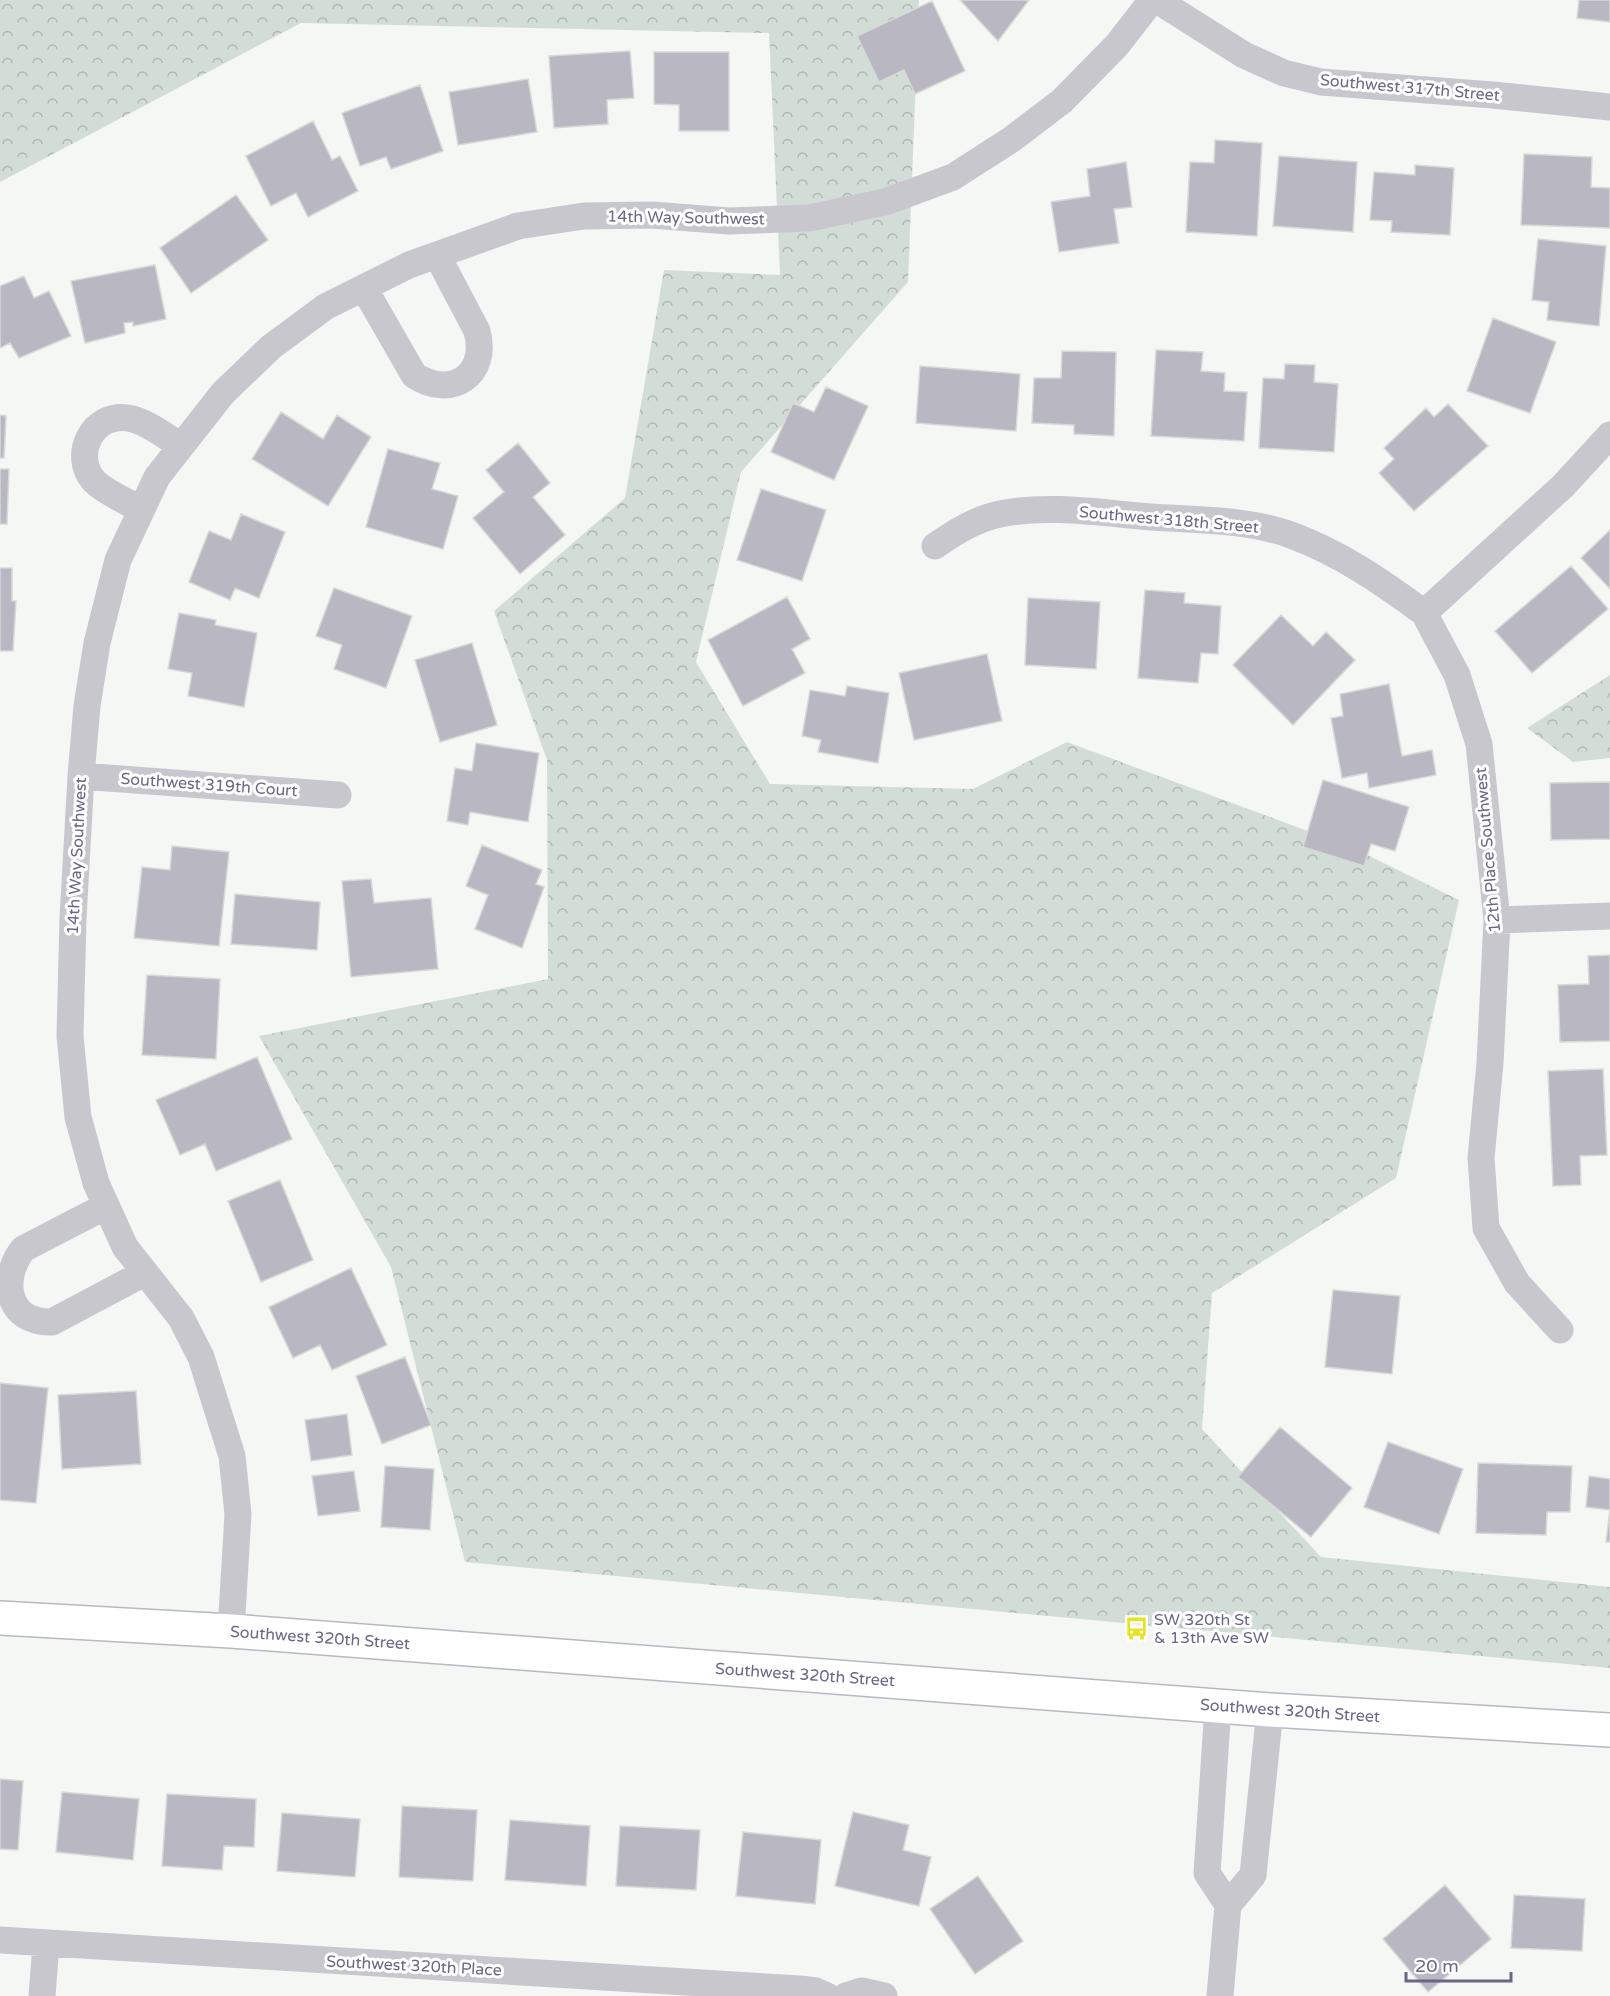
<svg xmlns="http://www.w3.org/2000/svg" width="1610" height="1996" font-family="'Varela Round',sans-serif">
<style>
.forest{fill:url(#forest-crowns)}
.building{fill:#b8b7c2;stroke:#d7d9d7;stroke-width:1.5}
.lines{fill:none;stroke-linecap:round;stroke-linejoin:round}
.primary-casing{stroke:#b9b8c0;stroke-width:36}
.street{stroke:#c9c7ce;stroke-width:27}
.primary{stroke:#fff;stroke-width:33}
.labels{text-anchor:middle;dominant-baseline:central;stroke-width:6;stroke-linejoin:round;paint-order:stroke}
.street-label{font-size:16px;fill:#6b6586;stroke:#fff}
.poi-label{font-size:16px;fill:#6b6586;stroke:#fff;text-anchor:start}
</style>
<defs>
<pattern id="forest-crowns" width="20" height="18" patternUnits="userSpaceOnUse" patternTransform="scale(1.5)"><rect width="20" height="18" fill="#d3ddd7"/><path d="M2 6a3 3 0 1 1 6 0M12 15a3 3 0 1 1 6 0" fill="none" stroke="#afb7b4"/></pattern>
</defs>
<rect width="100%" height="100%" fill="#f5f7f4"/>
<!-- forest -->
<path class="forest" d="M0 0H919L908 282 741 472 696 662 770 784 973 789 1067 742 1351 847 1459 900 1396 1178 1212 1293 1202 1429 1321 1557 1610 1587V1668L465 1562 391 1267 259 1036 548 979 547 760 494 611 625 498 664 270 780 275 769 33 301 23 0 182Z
M1610 675V758L1573 762 1527 728Z"/>
<!-- building -->
<path class="building" d="M960 0H1029L998 41Z
M1579 0H1610V22L1577 18Z
M932 1 965 71 915 94 904 70 879 82 857 36Z
M630 51 634 98 607 100 608 124 554 128 549 56Z
M654 52H729V131H679V105L654 104Z
M528 79 537 132 458 145 449 92Z
M420 85 443 151 391 169 386 157 360 166 342 113Z
M313 121 332 160 340 156 358 191 308 217 296 193 271 206 246 156Z
M1215 140 1262 143 1257 236 1186 232 1190 162 1214 163Z
M1524 154 1592 157 1591 187 1610 188V228L1521 225Z
M1279 156 1357 162 1353 232 1273 226Z
M1126 162 1132 207 1114 209 1119 243 1059 252 1051 202 1090 196 1087 169Z
M1415 165 1454 168 1450 235 1391 232 1392 221 1370 220 1374 172 1415 175Z
M236 195 268 240 191 293 160 248Z
M1538 239 1606 246 1599 326 1547 320 1549 302 1532 300Z
M155 265 166 319 133 326V322L124 323 125 333 85 343 71 281Z
M24 276 34 298 49 291 71 336 19 358 10 343 0 348V286Z
M1493 318 1556 342 1530 413 1467 391Z
M1156 350 1203 352 1201 371 1225 373 1224 391 1247 392 1244 441 1151 436Z
M1062 351 1116 352 1114 436 1074 434V425L1032 423 1034 378H1061Z
M1285 364 1315 365 1314 382 1338 384 1334 452 1259 448 1263 378 1284 379Z
M920 366 1020 374 1016 431 916 423Z
M826 387 868 406 834 480 771 452 793 403 814 412Z
M1448 404 1488 446 1414 511 1379 473 1394 459 1384 448 1426 408 1434 417Z
M281 412 323 439 337 415 371 437 328 506 252 459Z
M0 415 6 416 4 458H0Z
M518 443 550 483 533 497 565 535 520 574 473 518 504 492 486 470Z
M388 449 440 463 432 489 458 496 443 549 366 527Z
M0 469H9L7 524H0Z
M761 489 826 510 802 581 737 560Z
M241 514 285 532 259 598 235 588 230 600 189 582 209 531 231 540Z
M1610 530V589L1581 558Z
M1571 566 1608 609 1532 673 1495 631Z
M0 568H12V601H16L13 651H0Z
M334 588 412 616 386 688 334 669 342 645 316 636Z
M1145 590 1185 593 1184 603 1221 606 1218 654 1201 653 1198 683 1138 678Z
M787 597 810 639 792 649 805 673 743 706 708 640Z
M1028 598 1100 602 1096 669 1025 665Z
M179 613 216 620 215 625 257 633 244 707 188 696 192 673 168 669Z
M1281 615 1313 646 1326 632 1355 660 1293 725 1233 665Z
M472 643 497 725 440 742 415 660Z
M987 654 1002 721 914 740 899 673Z
M1389 684 1402 756 1432 750 1436 775 1369 788 1367 773 1342 778 1331 718 1343 716 1340 694Z
M847 686 889 693 878 763 818 752 821 740 802 736 810 690 845 696Z
M476 743 539 753 528 822 470 812 468 825 447 821 455 768 472 771Z
M1323 780 1409 807 1395 851 1371 844 1364 866 1303 847Z
M1610 782V839L1551 840 1550 783Z
M482 845 542 870 536 884 544 887 522 948 475 929 488 895 466 886Z
M172 846 229 852 219 946 134 938 142 867 170 870Z
M371 879 374 903 431 898 438 969 351 977 342 881Z
M235 894 320 902 317 950 231 944Z
M1610 955V1041L1560 1042 1558 985 1589 984 1588 956Z
M147 975 220 979 216 1059 142 1055Z
M257 1057 292 1139 216 1171 205 1144 180 1155 156 1100Z
M1603 1069 1607 1155 1580 1156 1581 1185 1553 1186 1548 1071Z
M280 1180 313 1260 261 1282 228 1201Z
M351 1268 387 1345 332 1370 320 1345 293 1358 269 1307Z
M1333 1290 1400 1296 1392 1374 1325 1367Z
M405 1357 431 1425 382 1444 356 1376Z
M0 1383 48 1388 36 1503 0 1500Z
M136 1391 141 1464 62 1469 58 1395Z
M347 1414 352 1455 311 1461 305 1420Z
M1280 1427 1352 1488 1311 1537 1238 1477Z
M1388 1442 1463 1469 1439 1534 1364 1507Z
M1478 1463 1572 1466 1570 1512H1547L1546 1535 1476 1533Z
M385 1466 434 1469 430 1530 381 1527Z
M354 1471 360 1511 318 1516 312 1476Z
M1589 1476 1610 1479V1542H1606L1610 1510 1586 1507Z
M0 1779 23 1781 18 1850 0 1849Z
M62 1792 139 1799 133 1860 56 1852Z
M167 1794 256 1799 254 1847 224 1846 222 1870 162 1866Z
M402 1806 477 1810 473 1881 399 1877Z
M853 1812 909 1825 903 1850 931 1857 919 1906 835 1886Z
M282 1813 360 1819 355 1877 277 1871Z
M510 1820 590 1826 586 1886 505 1880Z
M620 1826 700 1830 696 1890 616 1886Z
M743 1832 821 1840 815 1904 736 1896Z
M978 1876 1023 1941 975 1974 930 1909Z
M1445 1885 1491 1939 1428 1992 1383 1939Z
M1514 1895 1585 1899 1582 1951 1511 1948Z"/>
<g class="lines">
<defs>
<path id="primary" d="M0 1618 231 1631 1270 1710 1610 1730"/>
</defs>
<!-- primary casing -->
<use href="#primary" class="primary-casing"/>
<!-- street -->
<path class="street" d="M1157 0 1244 55 1284 73 1321 82 1493 95 1610 107
M364 288 414 375C451 400 489 375 477 331L437 255
M141 510C127 501 106 493 94 481 71 455 93 412 128 418 146 421 165 436 181 446
M935 546C955 532 976 519 1000 514 1049 504 1101 513 1151 517 1197 520 1247 519 1291 535 1340 553 1382 582 1424 613
M81 776 338 795
M1497 920 1610 916
M106 1206 23 1249C0 1279 6 1323 52 1322L144 1273
M1560 1330 1517 1283 1486 1228 1481 1158 1490 1063 1497 920 1479 744 1457 675 1424 613 1563 486 1610 435
M231 1631 238 1514 232 1456 201 1357 181 1318 125 1247 96 1183 78 1117 70 1036 73 918 81 776 87 706 97 643 118 560 157 477 223 393 271 347 325 307 409 265 518 226 584 216 652 215 729 221 809 218 885 202 953 177 1012 139 1062 101 1117 45 1152 0
M1218 1706 1207 1873 1228 1905
M0 1940 800 1989 816 1991 827 1996
M42 1996 46 1944
M846 1996 862 1991 884 1996
M1220 1996 1228 1905 1253 1875 1270 1710"/>
<!-- primary -->
<use href="#primary" class="primary"/>
</g>
<!-- icons -->
<defs>
<symbol id="bus-bare" viewBox="-9 -9 18 18"><path d="M-5-6H5V4H4V6H2V4H-2V6H-4V4H-5ZM-3.5-4V0h7V-4ZM-3.5 1.2v1.5H-2V1.2ZM2 1.2v1.5H3.5V1.2Z" fill="#e9e123" stroke="#fff" stroke-width="2.5" paint-order="stroke"/></symbol>
</defs>
<g fill-rule="evenodd">
<use href="#bus-bare" x="1120" y="1612" width="33" height="33"/>
</g>
<g class="labels">
<!-- street labels -->
<g class="street-label">
<text transform="translate(1410 88) rotate(5)">Southwest 317th Street</text>
<text transform="translate(686 218) rotate(1)">14th Way Southwest</text>
<text transform="translate(1169 520) rotate(5)">Southwest 318th Street</text>
<text transform="translate(209 785) rotate(4)">Southwest 319th Court</text>
<text transform="translate(1488 850) rotate(-95)">12th Place Southwest</text>
<text transform="translate(77 856) rotate(-87)">14th Way Southwest</text>
<text transform="translate(320 1638) rotate(4)">Southwest 320th Street</text>
<text transform="translate(805 1675) rotate(4)">Southwest 320th Street</text>
<text transform="translate(1290 1711) rotate(4)">Southwest 320th Street</text>
<text transform="translate(414 1966) rotate(3)">Southwest 320th Place</text>
</g>
<!-- poi labels -->
<g class="poi-label">
<text x="1154" y="1620">SW 320th St<tspan x="1154" dy="18">&amp; 13th Ave SW</tspan></text>
</g>
</g>
<!-- scale -->
<path d="M1406 1972v9h105v-9" fill="none" stroke="#6b6586" stroke-width="3"/>
<text x="1415" y="1972" font-size="18" fill="#6b6586" stroke="#ffffff" stroke-width="4.5" paint-order="stroke">20 m</text>
</svg>
